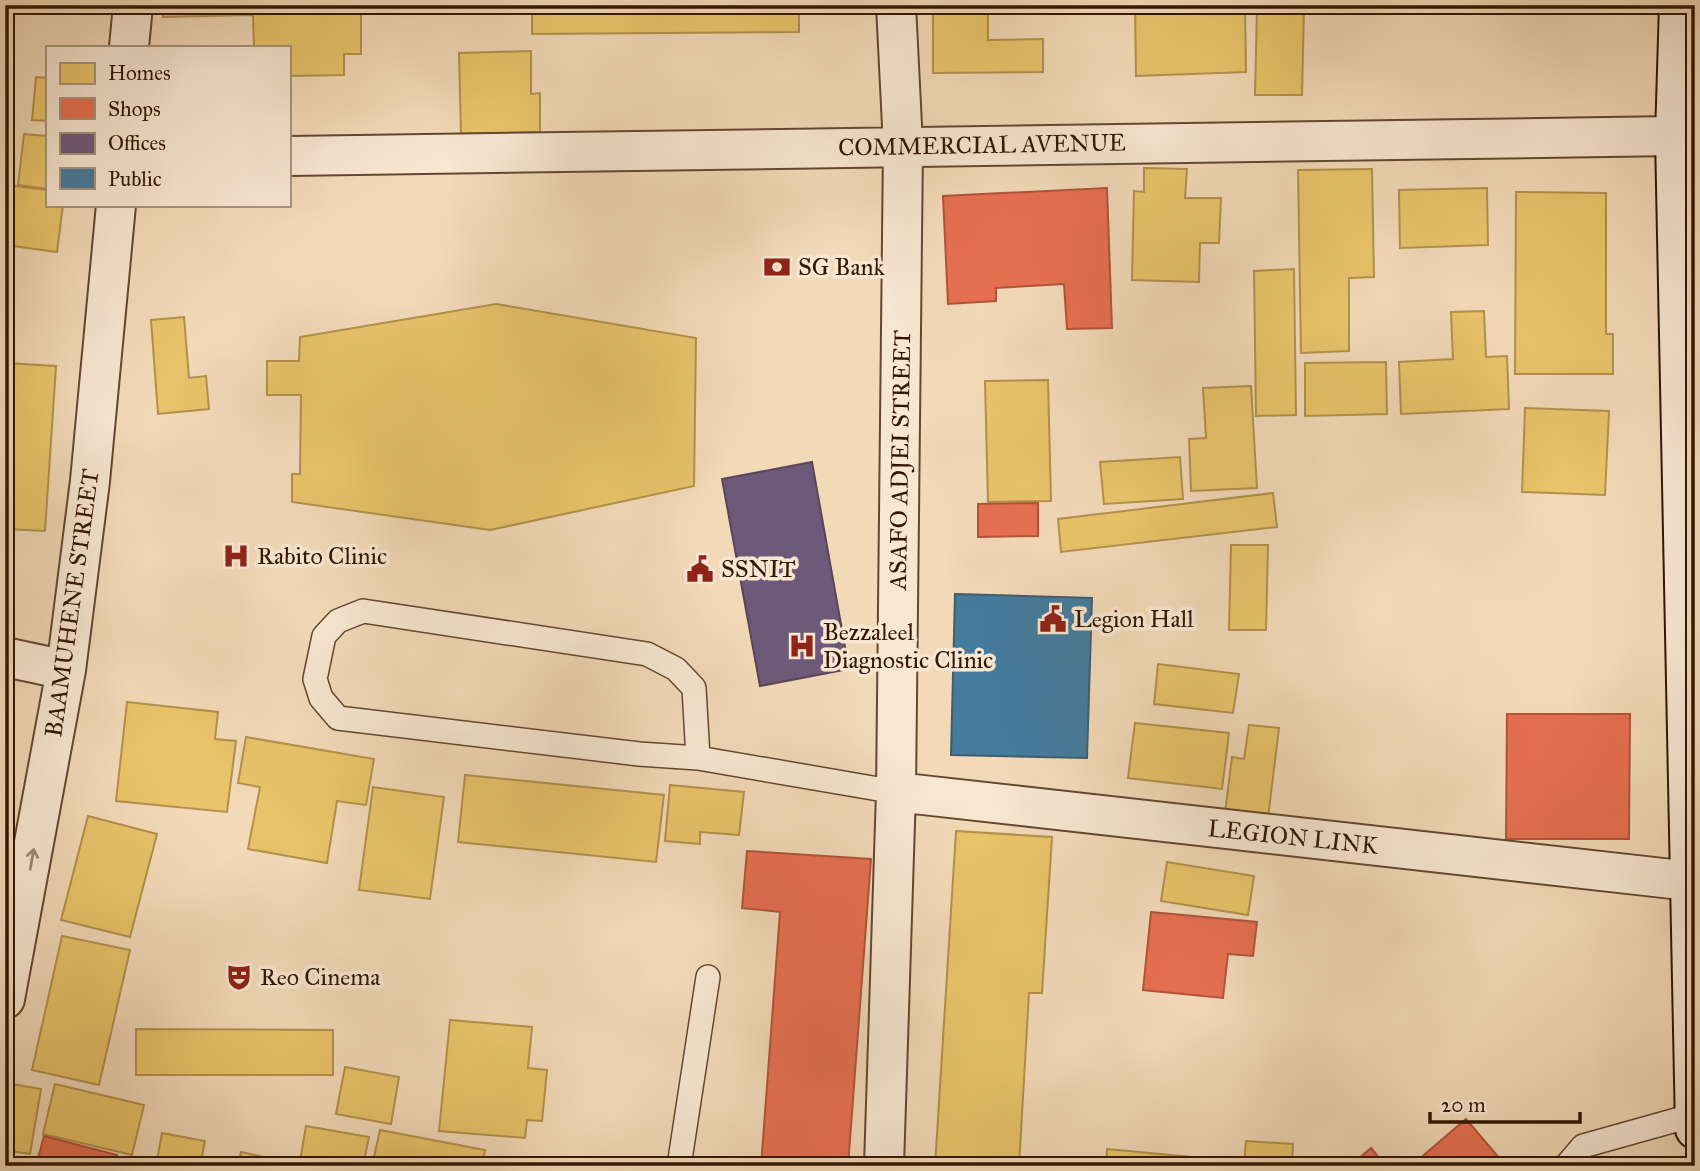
<svg xmlns="http://www.w3.org/2000/svg" width="1700" height="1171" font-family="'IM FELL Great Primer',serif">
<style>
.homes{fill:#e9c46a;stroke:#b3904b;stroke-width:2}
.shops{fill:#e76f51;stroke:#b15439;stroke-width:2}
.offices{fill:#6d597a;stroke:#5c4556;stroke-width:2}
.public{fill:#457b9d;stroke:#405d6e;stroke-width:2}
.lines{fill:none;stroke-linecap:round;stroke-linejoin:round}
.lane-casing{stroke:#644730;stroke-width:26}
.street-casing{stroke:#644730;stroke-width:42}
.secondary-casing{stroke:#341602;stroke-width:42}
.lane{stroke:#f7e6d1;stroke-width:23}
.street{stroke:#f7e6d1;stroke-width:38}
.secondary{stroke:#f7e6d1;stroke-width:38}
.oneway{stroke:#9f8874}
.labels{text-anchor:middle;dominant-baseline:central;stroke-width:7;stroke-linejoin:round;paint-order:stroke}
.street-label{font-size:24px;fill:#341602;stroke:#f7e6d1}
.poi-label{font-size:24px;fill:#341602;stroke:#f7e6d1;text-anchor:start}
</style>
<rect width="100%" height="100%" fill="#f2d9b8"/>
<filter id="stains"><feTurbulence type="fractalNoise" baseFrequency=".00286" numOctaves="4"/><feColorMatrix values="0 0 0 0 .2 0 0 0 0 .09 0 0 0 0 .02 0 0 0 .5 -.17"/></filter>
<radialGradient id="worn" r=".72"><stop offset=".6" stop-color="#630" stop-opacity="0"/><stop offset="1" stop-color="#630" stop-opacity=".3"/></radialGradient>
<!-- homes -->
<path class="homes" d="M163 5H361V54H344V75L289 76V47H254L253 15 163 17Z
M532 5H799V32L532 34Z
M933 5H988V40L1043 39V72L933 73Z
M1135 5H1245L1246 72 1136 76Z
M1257 8H1304L1302 95H1255Z
M531 51V94L540 93V132L461 134 459 53Z
M36 77 47 78V121L32 120Z
M24 134 47 136V189L18 185Z
M1144 168 1187 169 1185 198H1221L1219 243H1200L1199 282 1132 280 1134 191 1144 192Z
M1372 169 1374 277 1349 278V351L1301 353 1298 170Z
M8 185 47 190V205H63L57 252 5 245V207Z
M1487 188 1488 245 1400 248 1399 190Z
M1516 192 1606 193V334H1613V374H1515Z
M1294 269 1296 415 1256 416 1254 271Z
M496 304 696 338 694 486 490 530 292 502V474H300L301 395H267V361H299L300 337Z
M1484 311 1486 357 1507 356 1509 409 1401 414 1399 362 1453 359 1451 312Z
M184 317 189 378 206 376 209 409 158 414 151 320Z
M1386 362 1387 414 1305 416V363Z
M6 363 56 366 45 531 5 529Z
M1048 380 1051 501 988 502 985 381Z
M1251 386 1257 488 1191 491 1189 439 1206 438 1203 388Z
M1525 408 1609 411 1605 495 1522 492Z
M1180 457 1183 499 1104 504 1100 462Z
M1273 493 1277 527 1061 552 1058 519Z
M1231 545H1268L1266 630H1229Z
M1158 664 1239 674 1233 713 1154 704Z
M127 702 218 712 215 739 236 741 227 812 116 801Z
M1135 723 1229 733 1222 789 1128 778Z
M1249 725 1279 728 1268 818 1225 813 1232 757 1244 759Z
M246 737 374 759 366 805 337 801 327 863 248 849 260 787 238 783Z
M465 775 664 795 656 862 458 842Z
M670 785 744 792 739 835 700 832V844L665 841Z
M373 787 444 797 430 899 359 890Z
M88 816 157 834 130 937 61 920Z
M956 831 1052 837 1042 993H1029L1019 1166H935Z
M1167 862 1254 876 1248 915 1161 901Z
M62 936 130 950 99 1085 32 1070Z
M450 1020 532 1027 528 1068 547 1070 542 1121 527 1120 525 1138 439 1131Z
M136 1029 333 1030V1075H136Z
M345 1067 399 1077 391 1124 336 1114Z
M12 1084 41 1089 30 1154 5 1150V1119Z
M55 1084 144 1105 132 1155 43 1134Z
M306 1126 369 1137 363 1166H311L312 1163 300 1161Z
M380 1130 485 1150 482 1164 491 1166H372Z
M162 1133 205 1141 200 1166H156Z
M1246 1141 1293 1144 1292 1166H1244Z
M1107 1149 1234 1161V1166H1106Z
M241 1152 295 1164V1166H238Z"/>
<!-- shops -->
<path class="shops" d="M1107 188 1112 328 1067 329 1064 284 996 288V301L948 304 943 196Z
M1038 503V536L978 537V504Z
M1507 714H1630L1629 839H1506Z
M747 851 871 859 848 1166H761L780 912 742 908Z
M1151 912 1257 922 1253 956 1228 954 1223 998 1143 990Z
M1466 1119 1506 1166H1411Z
M44 1136 117 1155 114 1166H36Z
M1371 1148 1386 1166H1350Z"/>
<!-- offices -->
<path class="offices" d="M812 462 849 669 760 686 722 479Z"/>
<!-- public -->
<path class="public" d="M955 594 1092 598 1087 758 951 755Z"/>
<g class="lines">
<defs>
<path id="lane" d="M698 758 694 688 676 669 647 654 363 611 338 621 324 636 315 679 321 698 338 718 639 754 698 758 896 792
M679 1166 708 977
M1566 1166 1583 1146 1694 1115"/>
<path id="street" d="M129 47 133 5
M289 156 1675 136
M5 657 66 670
M896 792 1690 881
M5 999 66 670 90 481 116 205
M884 1166 896 792 903 146 896 5"/>
<path id="secondary" d="M1679 5 1675 136 1695 1129"/>
</defs>
<!-- lane casing -->
<use href="#lane" class="lane-casing"/>
<!-- street casing -->
<use href="#street" class="street-casing"/>
<!-- secondary casing -->
<use href="#secondary" class="secondary-casing"/>
<!-- lane -->
<use href="#lane" class="lane"/>
<!-- street -->
<use href="#street" class="street"/>
<!-- secondary -->
<use href="#secondary" class="secondary"/>
</g>
<!-- one-way arrows -->
<defs><path id="oneway-shaft" d="M-6 0H5M1.5-3L5.5 0L1.5 3" fill="none" stroke-width="1.6" stroke-linecap="round" stroke-linejoin="round" transform="scale(1.75)"/></defs>
<use class="oneway" href="#oneway-shaft" transform="translate(32 859) rotate(-80)"/>
<!-- icons -->
<defs>
<symbol id="bank-bare" viewBox="-9 -9 18 18"><path d="M-6-4H6V4H-6ZM0-2.3a2.3 2.3 0 1 0 0 4.6a2.3 2.3 0 1 0 0-4.6Z" fill="#8f2418" stroke="#f7e6d1" stroke-width="2.5" paint-order="stroke"/></symbol>
<symbol id="hospital-bare" viewBox="-9 -9 18 18"><path d="M-5-5h3v3.5h4V-5h3V5h-3V1.5h-4V5h-3Z" fill="#8f2418" stroke="#f7e6d1" stroke-width="2.5" paint-order="stroke"/></symbol>
<symbol id="civic-bare" viewBox="-9 -9 18 18"><path d="M-.6-6.5H3V-4.5H.6V-3L4-1V1h2V6H-6V1h2V-1L-.6-3ZM-1.2 2.5V6h2.4V2.5Z" fill="#8f2418" stroke="#f7e6d1" stroke-width="2.5" paint-order="stroke"/></symbol>
<symbol id="theatre-bare" viewBox="-9 -9 18 18"><path d="M-5-5.5Q0-4 5-5.5V0Q5 5 0 6Q-5 5-5 0ZM-3.3-2.5H-1v1.5H-3.3ZM1-2.5H3.3v1.5H1ZM-2.8 1Q0 5.5 2.8 1Z" fill="#8f2418" stroke="#f7e6d1" stroke-width="2.5" paint-order="stroke"/></symbol>
</defs>
<g fill-rule="evenodd">
<use href="#bank-bare" x="758" y="248" width="38" height="38"/>
<use href="#hospital-bare" x="217" y="537" width="38" height="38"/>
<use href="#civic-bare" x="681" y="550" width="38" height="38"/>
<use href="#civic-bare" x="1034" y="600" width="38" height="38"/>
<use href="#hospital-bare" x="783" y="627" width="38" height="38"/>
<use href="#theatre-bare" x="220" y="958" width="38" height="38"/>
</g>
<g class="labels">
<!-- street labels -->
<g class="street-label">
<text transform="translate(982 145) rotate(-1)">COMMERCIAL AVENUE</text>
<text transform="translate(900 460) rotate(-89)">ASAFO ADJEI STREET</text>
<text transform="translate(72 603) rotate(-82)">BAAMUHENE STREET</text>
<text transform="translate(1293 837) rotate(6)">LEGION LINK</text>
</g>
<!-- poi labels -->
<g class="poi-label">
<text x="798" y="267">SG Bank</text>
<text x="257" y="556">Rabito Clinic</text>
<text x="721" y="569">SSNIT</text>
<text x="1074" y="619">Legion Hall</text>
<text x="823" y="632">Bezzaleel<tspan x="823" dy="28">Diagnostic Clinic</tspan></text>
<text x="260" y="977">Reo Cinema</text>
</g>
</g>
<!-- margin -->
<rect width="1700" height="1171" fill="none" stroke="#f2d9b8" stroke-width="28"/>
<rect x="7" y="7" width="1686" height="1157" fill="none" stroke="#341602" stroke-width="3.5"/>
<rect x="14" y="14" width="1672" height="1143" fill="none" stroke="#341602" stroke-width="2"/>
<!-- legend -->
<rect x="46" y="46" width="245" height="161" fill="#f7e6d1" stroke="#a9937e" stroke-width="2"/>
<rect x="60" y="63" width="35" height="21" fill="#e9c46a" stroke="#a9937e" stroke-width="2"/>
<text x="108" y="80" font-size="21" fill="#341602">Homes</text>
<rect x="60" y="98" width="35" height="21" fill="#e76f51" stroke="#a9937e" stroke-width="2"/>
<text x="108" y="116" font-size="21" fill="#341602">Shops</text>
<rect x="60" y="133" width="35" height="21" fill="#6d597a" stroke="#a9937e" stroke-width="2"/>
<text x="108" y="150" font-size="21" fill="#341602">Offices</text>
<rect x="60" y="168" width="35" height="21" fill="#457b9d" stroke="#a9937e" stroke-width="2"/>
<text x="108" y="186" font-size="21" fill="#341602">Public</text>
<!-- scale -->
<path d="M1430 1112v10h150v-10" fill="none" stroke="#341602" stroke-width="3.5"/>
<text x="1441" y="1112" font-size="21" fill="#341602" stroke="#f7e6d1" stroke-width="5" paint-order="stroke">20 m</text>
<rect width="100%" height="100%" filter="url(#stains)"/>
<rect width="100%" height="100%" fill="url(#worn)"/>
</svg>
